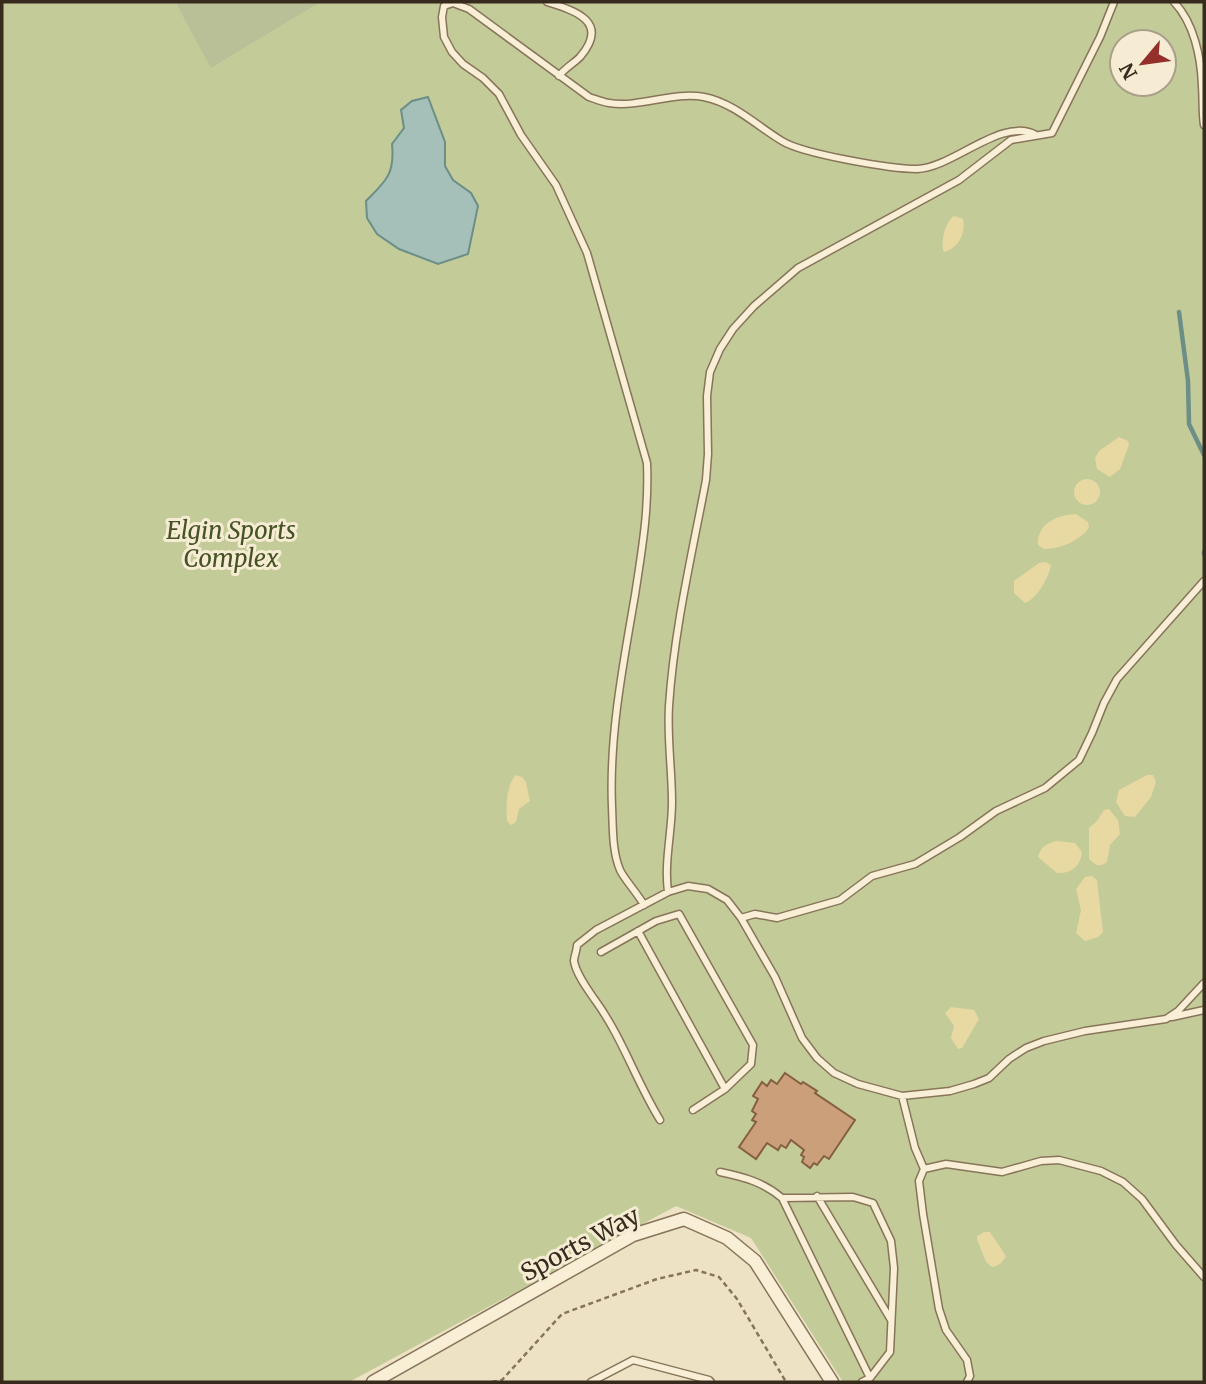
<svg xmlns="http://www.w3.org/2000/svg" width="1206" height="1384" font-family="Merriweather,serif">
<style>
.green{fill:#c3cb98;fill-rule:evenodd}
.sand{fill:#e8d8a1}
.cemetery{fill:#b9c097}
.water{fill:#a5c0b9;stroke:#6c8e87;stroke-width:2}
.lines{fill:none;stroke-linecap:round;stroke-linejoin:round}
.stream{stroke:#6c8e87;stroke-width:4.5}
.building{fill:#ca9f7a;stroke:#855f41;stroke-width:2}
.lane-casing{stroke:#87745a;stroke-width:9}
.street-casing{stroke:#87745a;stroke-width:15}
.path{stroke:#87745a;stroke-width:2.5;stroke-dasharray:5 3.5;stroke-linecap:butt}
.lane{stroke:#f8efd6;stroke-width:6}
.street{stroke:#f8efd6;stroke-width:12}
.labels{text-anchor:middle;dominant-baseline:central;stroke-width:6;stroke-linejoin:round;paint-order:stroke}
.park-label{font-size:24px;font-style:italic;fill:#465325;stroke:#f5ecd3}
.street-label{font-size:24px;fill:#372b1e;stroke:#f5ecd3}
</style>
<rect width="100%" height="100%" fill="#ede2c3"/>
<!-- green -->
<path class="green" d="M2 2H175L212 67 317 3 316 2H1204V1382H843L751 1238 676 1206 349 1382H2ZM1122 42H1164V84H1122Z"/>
<!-- sand -->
<path class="sand" d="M954 216 963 219C966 233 958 249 944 252 940 244 945 221 954 216Z
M1119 437 1128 441 1129 445 1120 469 1110 477 1097 469 1095 458 1099 451Z
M1074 492a13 13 0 1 1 26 0a13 13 0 1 1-26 0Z
M1076 514 1088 522 1089 528C1079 541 1061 549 1044 549L1038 545C1037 523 1057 515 1076 514Z
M1046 562 1051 565C1049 577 1037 599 1025 603L1014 593V581L1039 563Z
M516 775 522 777 526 782 530 801 519 809 516 822 511 825 507 821C506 807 506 785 516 775Z
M1147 775H1153L1156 782 1151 797 1135 817 1125 816 1116 802 1119 790Z
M1109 809 1118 820 1120 834 1110 845 1107 862 1102 865H1096L1089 859V828L1097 821 1104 810Z
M1057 841 1075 843 1082 852C1081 866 1071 874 1057 873L1038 857C1040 847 1048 843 1057 841Z
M1092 876 1097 880 1103 932 1098 937 1085 941 1076 933 1081 910 1076 889 1085 877Z
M951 1007 974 1010 979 1019 962 1048 958 1049 951 1038 954 1026 945 1013Z
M984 1232H990L1006 1256C1003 1262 999 1266 992 1267L986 1262 977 1239V1236Z"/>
<!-- cemetery -->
<path class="cemetery" d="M175 2H316L317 4 211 68Z"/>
<!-- water -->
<path class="water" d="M428 97 445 142V166L453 180 471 193 478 206 468 254 438 264 399 249 377 234 367 218 366 201C386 181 395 174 392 144L404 128 401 110 412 101Z"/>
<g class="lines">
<!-- stream -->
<path class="stream" d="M1179 312 1188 381 1189 424 1204 455
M1204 552V554"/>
</g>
<!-- building -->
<path class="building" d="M785 1073 801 1084 803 1082 817 1091 815 1093 855 1120 829 1159 824 1156 817 1165 814 1163 810 1168 802 1162 804 1157 801 1155 804 1150 791 1140 786 1148 781 1145 778 1150 767 1143 756 1159 739 1147 756 1122 752 1120 756 1114 752 1111 758 1099 753 1096 762 1082 767 1086 771 1080 777 1084Z"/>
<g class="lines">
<defs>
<path id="lane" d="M547 2C576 11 610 22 580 57 573 64 565 68 559 76
M1174 2C1194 23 1201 57 1202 86 1203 99 1202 112 1204 125
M668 892C664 861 672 832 672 802 672 770 667 738 669 706 674 630 692 554 706 480L708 454 707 396 710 372 720 349 733 329 754 306 798 268 959 180 1011 140 1052 133 1100 37 1114 2
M644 905C638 894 624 879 620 870 612 851 613 827 612 807 609 736 623 665 635 595 642 549 649 510 647 463L587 253 556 185 521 135 499 94 483 78 463 64 452 52 444 37 442 17 444 6 453 3 469 9 589 97C595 99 602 102 609 103 641 108 673 91 704 97 734 103 757 126 782 141 803 154 891 169 917 169 953 168 1002 116 1036 135
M741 918 755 914 777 918 840 900 872 876 915 864 960 837 996 811 1045 788 1079 760 1092 733 1104 703 1117 679 1204 581
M638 931 725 1089
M601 952 656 921 679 914 753 1045 751 1064 725 1089 693 1110
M1172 1017 1204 1010
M902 1096 915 1148 924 1169 919 1181 923 1214 939 1309 946 1330 967 1360 970 1376 967 1382
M660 1120C636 1081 622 1037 595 1000 588 990 576 974 574 961 574 957 577 950 577 945L596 930 668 892 688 886 708 889 727 900 741 918 775 977 802 1038 817 1058 834 1073 858 1084 902 1096 950 1091 974 1084 989 1078 1009 1059 1026 1048 1044 1041 1085 1031 1166 1019 1178 1011 1204 983
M924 1169 946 1164 1002 1172 1041 1161 1059 1160 1101 1171 1123 1182 1142 1199 1176 1245 1204 1277
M720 1172C744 1177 763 1182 782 1198L870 1378 862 1382
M817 1196 891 1320
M782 1198 853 1197 873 1203 891 1241 894 1268 890 1352 870 1378
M591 1382 633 1360 709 1380 711 1382"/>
<path id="street" d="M373 1382 633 1235 684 1219 727 1238 755 1261 832 1382"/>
</defs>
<!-- lane casing -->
<use href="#lane" class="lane-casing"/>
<!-- street casing -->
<use href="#street" class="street-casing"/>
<!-- path -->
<path class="path" d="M492 1382 502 1380 562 1314 657 1279 696 1270 719 1277 737 1299 786 1382"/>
<!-- lane -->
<use href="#lane" class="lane"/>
<!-- street -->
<use href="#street" class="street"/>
</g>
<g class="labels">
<!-- park labels -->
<g class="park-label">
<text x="231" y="530">Elgin Sports<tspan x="231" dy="28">Complex</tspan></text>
</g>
<!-- street labels -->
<g class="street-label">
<text transform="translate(580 1244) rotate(-28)">Sports Way</text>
</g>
</g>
<!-- border -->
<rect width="1206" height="1384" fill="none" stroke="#372b1e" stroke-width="7"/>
<!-- north arrow -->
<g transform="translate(1143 63) rotate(241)"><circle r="33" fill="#f5ecd3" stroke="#a99f8b" stroke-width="2"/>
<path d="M0-5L12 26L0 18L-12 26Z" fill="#942f2c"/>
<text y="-10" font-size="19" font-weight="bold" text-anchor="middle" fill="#372b1e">N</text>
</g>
</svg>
